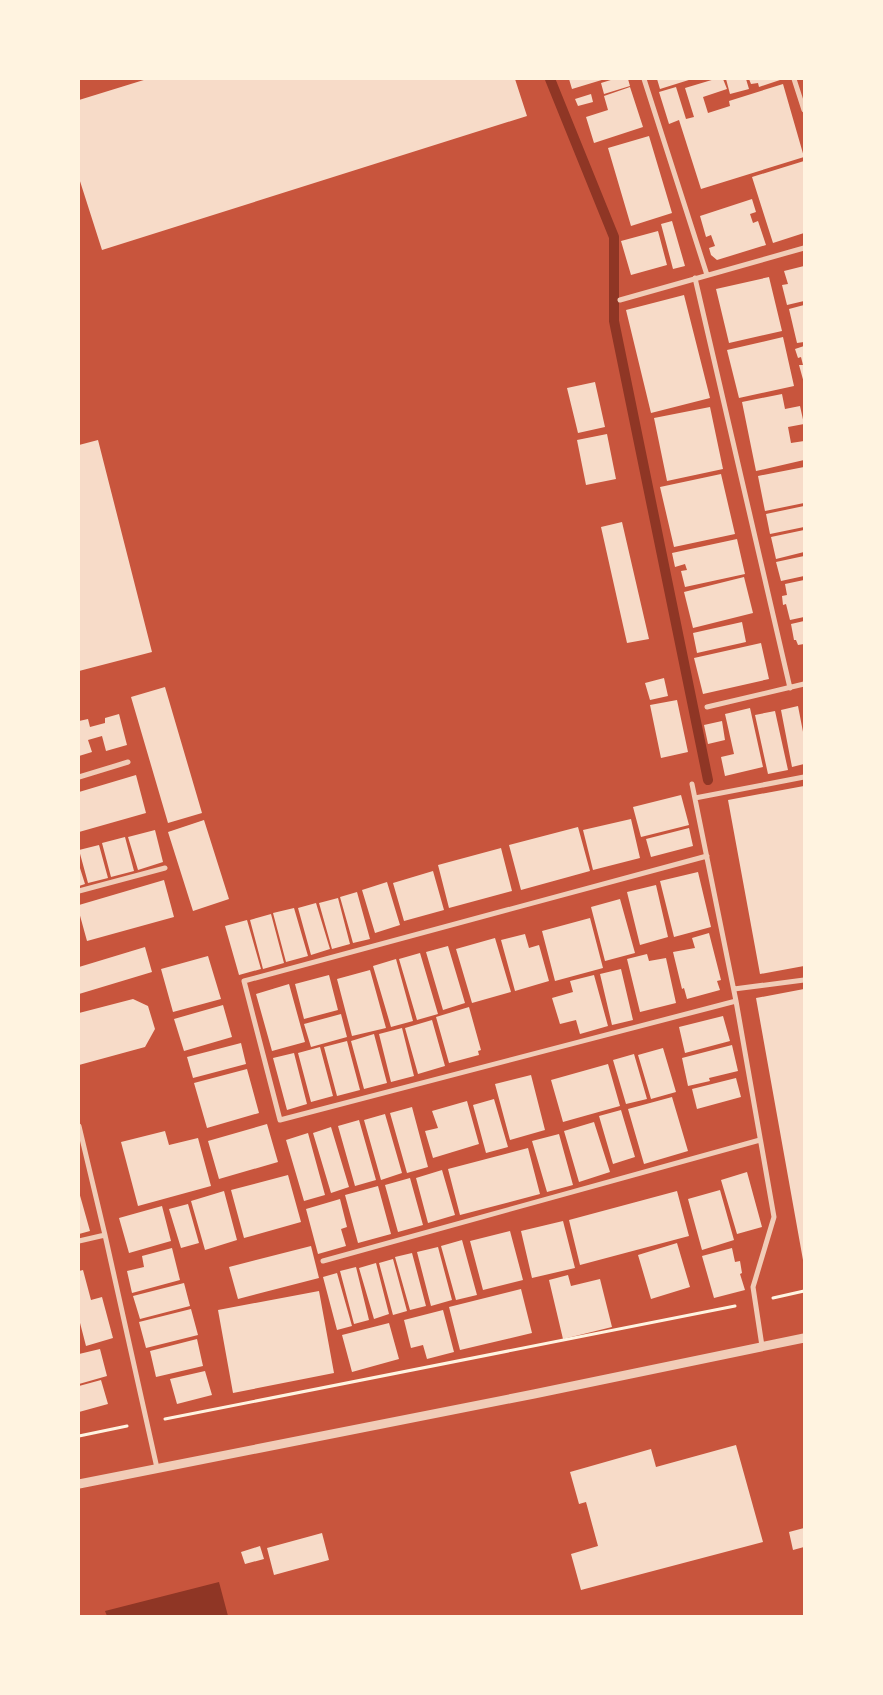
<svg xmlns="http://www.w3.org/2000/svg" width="883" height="1695" viewBox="0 0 883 1695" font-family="'Sofia Sans Condensed',sans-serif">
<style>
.water{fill:#8f3625}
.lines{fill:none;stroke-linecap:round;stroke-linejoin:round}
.stream{stroke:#8f3625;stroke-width:10}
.building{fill:#f7dbc8}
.path{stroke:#fff3e0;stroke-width:3}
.minor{stroke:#f1ccb7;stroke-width:5}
.tertiary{stroke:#f1ccb7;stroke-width:9}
</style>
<rect width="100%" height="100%" fill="#c8553d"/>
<path class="water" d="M219 1582 228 1616H107L105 1611Z"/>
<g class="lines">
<path class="stream" d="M550 79 614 237V321L708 780"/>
</g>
<path class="building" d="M147 79H515L527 116 102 250 79 178V100Z
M569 79H605L572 89Z
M614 79H628L630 86 604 94 601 83Z
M657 79H692L660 89Z
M715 79H723L727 89 703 97 708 113 730 106 729 101 783 84 804 157 701 189 679 120 669 124 659 92 676 87 686 119 694 117 685 88Z
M726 79H746L749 89 730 94Z
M749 79H783L759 87 758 83 751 84Z
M630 87 643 127 594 143 586 117 608 110 604 96Z
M591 94 593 102 578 106 575 99Z
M649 136 672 213 631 226 608 148Z
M804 161V233L773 243 752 177Z
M752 199 756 212 750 214 753 223 758 221 766 245 717 260 711 255 709 248 715 246 711 235 706 237 700 216Z
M672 221 685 266 673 269 661 224Z
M658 231 667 265 631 275 621 241Z
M804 266V301L787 305 782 285 788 284 784 271Z
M769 277 782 331 729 343 716 289Z
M684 295 710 398 651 413 626 310Z
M804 305V342L797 343 789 309Z
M783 337 794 386 739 398 727 350Z
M804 346V383L799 365H803L801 357 798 358 795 349Z
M595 382 605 427 578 433 567 388Z
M782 394 785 409 800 406 804 424 788 427 791 443 804 441V460L756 471 742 402Z
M710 407 723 469 667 481 654 418Z
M607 434 616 479 586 485 577 440Z
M98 440 152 652 79 671V445Z
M804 467V503L765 511 758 476Z
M721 474 735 534 674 547 660 487Z
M804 506V527L770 534 766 514Z
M622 522 649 639 627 643 601 527Z
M804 530V552L776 559 771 537Z
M737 539 745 574 685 587 681 571 687 570 685 564 675 567 672 553Z
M804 556V576L781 581 776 562Z
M744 577 753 613 693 628 684 592Z
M804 580V617L790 620 786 604 783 605 782 596 787 595 785 584Z
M804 621V644L798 645 796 640H794L791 624Z
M742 622 746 642 697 653 693 633Z
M761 643 769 679 703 694 694 658Z
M664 678 668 696 650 700 645 683Z
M165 687 202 813 168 823 131 697Z
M677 700 688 752 661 758 650 705Z
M798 706 804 737V764L792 767 781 710Z
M750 708 763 767 725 776 721 757 734 754 725 714Z
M775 711 788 770 768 774 755 715Z
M119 714 127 745 106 751 102 736 88 740 92 752 79 756V721L88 719 90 727 105 723V718Z
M722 721 725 740 708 744 704 725Z
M136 775 146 813 79 832V792Z
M804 786V966L760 974 728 800Z
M681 795 689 825 641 837 633 807Z
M631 819 640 858 593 870 583 830Z
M204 820 229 899 193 911 168 832Z
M578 827 590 871 521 890 509 845Z
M689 828 693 846 651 857 646 839Z
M155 830 163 862 138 870 128 837Z
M125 837 134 871 111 877 102 843Z
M99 845 108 878 88 883 79 850Z
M501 848 512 891 449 908 438 865Z
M79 865 85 884 79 886Z
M433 871 444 910 404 921 393 883Z
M698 872 711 927 674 937 660 881Z
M164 880 174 917 87 941 79 912V905Z
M387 882 400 925 375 933 362 890Z
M656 885 668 937 640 945 627 892Z
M357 892 370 939 353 943 340 897Z
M338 898 350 944 332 949 319 903Z
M620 899 635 953 605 961 591 907Z
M316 903 330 949 311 955 298 908Z
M294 908 308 956 286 962 273 913Z
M271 914 284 963 263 969 250 920Z
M590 918 603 968 555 981 542 931Z
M247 920 261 969 239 975 225 926Z
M709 933 721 980 717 981 720 990 687 999 684 988 682 989 673 952 695 948 692 938Z
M525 934 529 948 539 945 549 981 515 991 501 940Z
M495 938 511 992 472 1003 456 949Z
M448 946 465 1003 443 1010 426 952Z
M145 947 152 972 79 994V967Z
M420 953 438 1014 417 1020 399 959Z
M647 954 649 961 666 958 676 1003 640 1012 627 959Z
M208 956 221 999 173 1012 161 969Z
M396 959 413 1021 391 1027 373 966Z
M621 969 633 1020 612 1025 600 974Z
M370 970 386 1028 352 1036 337 979Z
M329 975 338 1010 304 1019 295 984Z
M594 975 608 1026 580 1034 576 1020 560 1024 552 998 573 992 570 981Z
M289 984 305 1042 272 1051 256 994Z
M804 989V1260H803L756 998Z
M133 999 148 1006 155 1029 145 1047 79 1065V1013Z
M223 1005 232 1037 184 1051 174 1019Z
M469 1007 481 1050 478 1051 479 1055 449 1063 436 1017Z
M341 1014 347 1037 311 1047 304 1024Z
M723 1016 730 1041 685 1053 679 1027Z
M432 1020 445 1066 418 1074 405 1028Z
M402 1028 414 1076 391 1082 379 1034Z
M374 1034 387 1083 364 1089 351 1041Z
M347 1041 360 1090 337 1096 324 1047Z
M241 1043 246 1064 193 1078 187 1057Z
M732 1045 738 1071 709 1078 710 1081 688 1086 682 1058Z
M320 1047 333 1096 311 1102 298 1053Z
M663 1048 676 1092 651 1099 638 1055Z
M294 1053 307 1104 287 1110 273 1058Z
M634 1054 647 1099 626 1104 613 1060Z
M608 1064 620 1106 563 1122 551 1080Z
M247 1069 259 1113 207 1128 194 1083Z
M531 1075 545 1130 510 1140 495 1084Z
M736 1078 741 1097 697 1109 692 1089Z
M672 1097 688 1151 644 1164 628 1109Z
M494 1099 508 1147 486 1153 473 1105Z
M467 1101 479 1144 433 1158 425 1131 438 1128 432 1111Z
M412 1107 428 1167 407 1173 390 1113Z
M621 1110 635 1157 613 1164 599 1116Z
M385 1114 402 1173 381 1180 364 1120Z
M359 1120 376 1180 355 1186 338 1126Z
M594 1122 610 1172 579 1182 564 1131Z
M267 1124 278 1162 219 1179 208 1141Z
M331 1127 349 1187 331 1193 313 1133Z
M165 1131 169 1145 198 1138 211 1186 138 1206 121 1142Z
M308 1133 325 1195 304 1201 286 1140Z
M559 1134 573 1185 547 1192 532 1141Z
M528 1148 540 1194 460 1215 448 1169Z
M442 1170 455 1215 428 1223 416 1178Z
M747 1172 762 1227 737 1234 721 1180Z
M288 1175 301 1222 244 1238 231 1190Z
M410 1178 423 1225 398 1232 385 1185Z
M378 1186 391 1234 358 1243 345 1195Z
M720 1190 734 1240 702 1250 688 1199Z
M224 1191 237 1240 205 1250 191 1201Z
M677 1191 689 1236 580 1265 569 1220Z
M79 1192 90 1231 79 1234Z
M340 1199 347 1227 341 1229 346 1246 318 1254 306 1209Z
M188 1204 199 1243 181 1248 169 1209Z
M162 1206 171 1241 129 1253 119 1218Z
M563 1221 575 1268 532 1278 521 1231Z
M510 1231 523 1280 483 1290 470 1241Z
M462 1240 477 1295 456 1300 441 1246Z
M677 1243 690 1287 651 1299 638 1255Z
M311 1246 319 1278 238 1299 229 1267Z
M438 1247 452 1300 431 1306 417 1252Z
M172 1248 180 1280 132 1293 127 1271 144 1267 142 1256Z
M732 1248 735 1262 740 1261 742 1273 740 1274 745 1290 714 1298 702 1256Z
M412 1253 426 1306 410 1310 395 1257Z
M393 1259 407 1311 393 1315 379 1263Z
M376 1263 389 1314 374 1319 359 1268Z
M356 1267 369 1320 354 1324 340 1271Z
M83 1270 91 1300 102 1297 113 1338 86 1346 79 1319V1271Z
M337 1273 352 1326 337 1330 323 1277Z
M568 1275 571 1286 600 1279 612 1327 563 1339 549 1280Z
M184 1283 190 1306 140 1319 133 1296Z
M521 1289 532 1333 460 1350 449 1307Z
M319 1291 334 1373 233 1393 218 1310Z
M191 1309 198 1335 146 1348 139 1322Z
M443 1310 454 1352 427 1359 423 1345 411 1348 404 1320Z
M389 1323 399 1359 352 1372 342 1335Z
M197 1339 203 1366 156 1377 150 1351Z
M100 1349 107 1376 79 1384V1354Z
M205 1371 212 1395 177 1404 170 1379Z
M101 1380 108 1404 79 1412V1386Z
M736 1445 763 1542 581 1590 571 1554 598 1546 586 1502 579 1504 570 1472 651 1449 656 1467Z
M804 1528V1547L793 1550 789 1532Z
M322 1533 329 1560 274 1575 267 1548Z
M260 1546 264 1559 245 1564 241 1552Z"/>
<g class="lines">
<path class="path" d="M773 1298 804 1291
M165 1419 735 1306
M79 1436 127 1426"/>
<path class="minor" d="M644 79 707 275
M794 79 804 110
M695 278 790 688
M620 300 804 248
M707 707 804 684
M79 777 128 762
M692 784 736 1001 774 1217 753 1287 762 1346
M695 798 804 777
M707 856 244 981 280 1120 736 1001
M79 891 165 868
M734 989 804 980
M79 1126 105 1235 157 1468
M79 1241 105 1235
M323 1261 760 1140"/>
<path class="tertiary" d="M79 1484 534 1394 804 1338"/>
</g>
<rect width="883" height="1695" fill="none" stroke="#fff3e0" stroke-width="160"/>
</svg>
